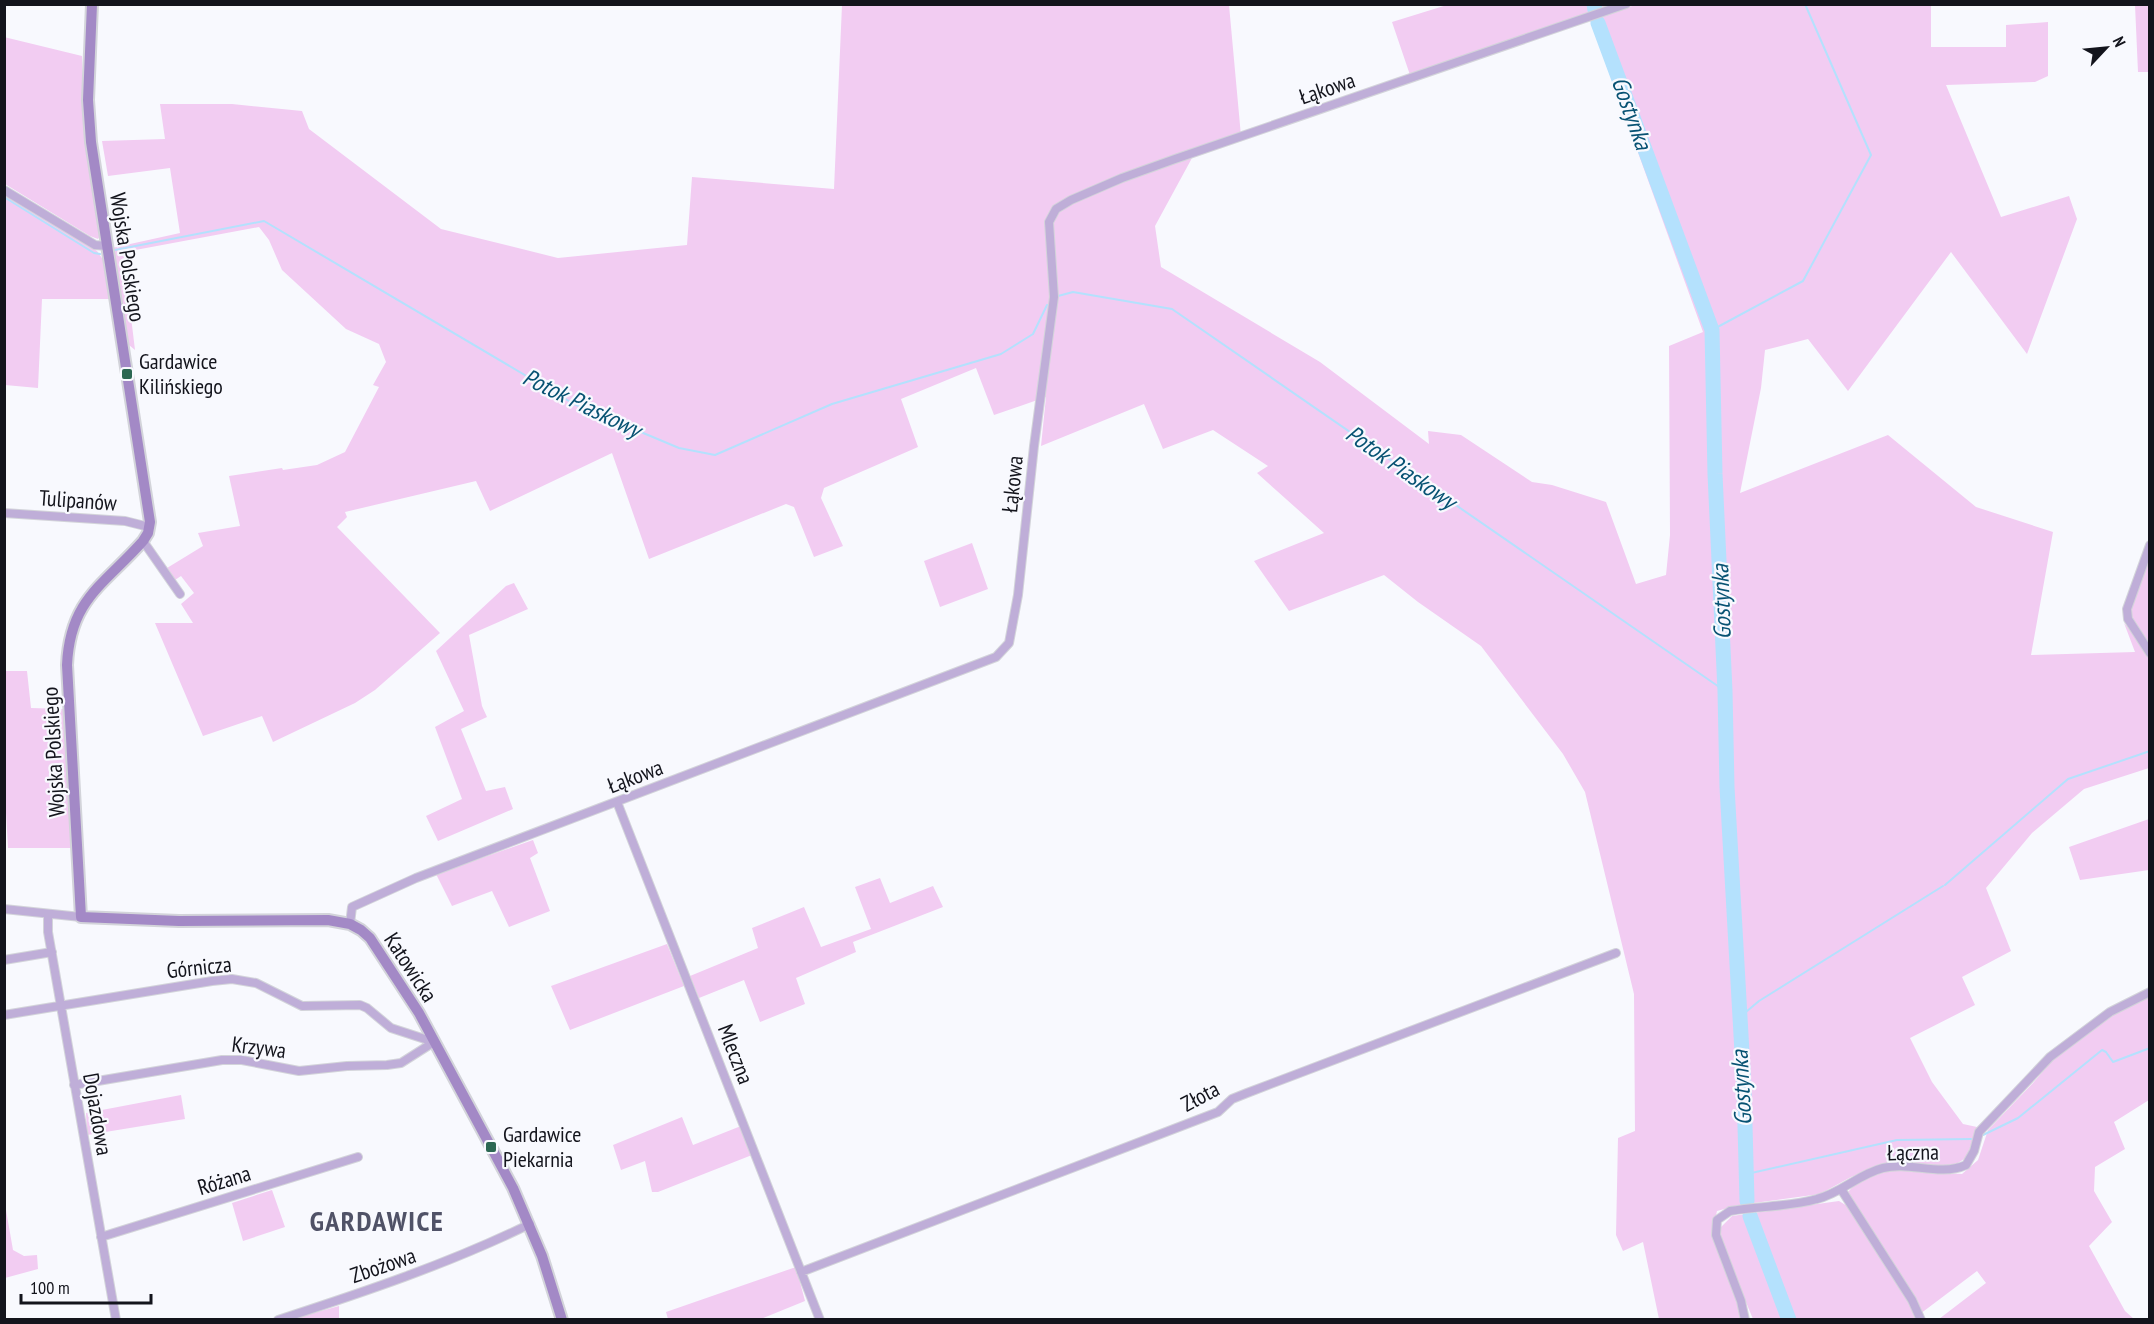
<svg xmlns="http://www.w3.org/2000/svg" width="2154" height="1324" viewBox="0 0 2154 1324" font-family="'PT Sans Narrow',sans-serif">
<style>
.green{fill:#f2ccf2}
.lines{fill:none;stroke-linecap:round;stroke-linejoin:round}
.stream{stroke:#b4e1fd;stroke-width:2}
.river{stroke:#b4e1fd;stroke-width:15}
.street-casing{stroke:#d3d4da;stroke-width:10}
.secondary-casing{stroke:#d3d4da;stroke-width:14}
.street{stroke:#bfaed8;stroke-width:8}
.secondary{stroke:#a389c6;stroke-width:10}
.poi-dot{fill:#2b6752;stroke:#f8f9fe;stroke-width:2}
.labels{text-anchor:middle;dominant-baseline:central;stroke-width:4.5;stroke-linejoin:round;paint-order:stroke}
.street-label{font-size:22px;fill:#13141c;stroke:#f8f9fe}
.poi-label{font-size:22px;fill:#13141c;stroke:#f8f9fe;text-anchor:start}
.water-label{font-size:24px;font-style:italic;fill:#075273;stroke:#f8f9fe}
.district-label{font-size:28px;font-weight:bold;letter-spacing:1.5px;fill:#505267;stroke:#f8f9fe}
</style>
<rect width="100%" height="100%" fill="#f8f9fe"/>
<path class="green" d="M1638 4 1995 5H1931V47H2006V25L2048 22V76L2035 82 1946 85 2001 217 2069 196 2077 219 2027 354 1951 252 1848 391 1808 339 1765 350 1761 388 1740 493 1888 435 1976 507 2053 532 2031 655 2135 652 2124 623 2149 654V768L2084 789 2032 833 1986 888 2011 951 1962 977 1975 1005 1910 1038 1932 1082 1963 1124 1977 1127 1967 1157 1955 1165 1940 1166 1888 1163 1851 1177 1820 1194 1739 1205 1717 1211 1713 1228 1715 1244 1741 1312 1740 1319H1659L1643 1242 1623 1251 1616 1235 1618 1138 1635 1131 1634 994 1585 792 1563 754 1481 646 1418 602 1384 575 1289 611 1254 561 1324 533 1257 473 1268 466 1213 430 1163 449 1144 404 1041 446 1046 397 994 415 976 368 901 399 918 447 824 488 821 498 843 546 814 557 794 507 786 504 649 559 612 453 490 511 476 481 345 512 347 517 337 527 440 633 375 690 355 703 273 742 262 716 203 736 155 623H193L181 604 194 593 181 576 175 580 167 568 203 546 198 533 240 526 229 476 282 468 283 470 317 465 345 452 379 387 373 385 386 362 379 344 346 329 282 270 269 240 259 227 130 251 124 259 135 350 129 345 112 248 180 233 170 168 108 176 102 141 165 139 160 104H232L302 111 309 129 441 229 558 258 687 245 692 177 834 189 842 5H1229L1241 136 1089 190 1192 158 1155 226 1161 267 1320 362 1429 444 1428 431 1461 435 1532 482 1552 485 1606 502 1636 584 1666 575 1670 535 1669 346 1703 332 1590 20Z
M1447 5H1614L1410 75 1392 22Z
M2135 5H2149V72H2138Z
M4 37 82 56 84 129 100 236 98 239 90 236 5 184Z
M4 194 97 251 104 261 111 299H42L38 388 5 385Z
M972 543 988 589 940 607 924 561Z
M2147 561 2150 565 2149 646 2131 618V607Z
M514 583 528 609 469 635 482 706 487 717 461 729 486 791 505 787 513 809 438 841 426 816 462 799 435 727 464 711 436 651 506 586Z
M4 671H27L31 708 64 709 73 848H8L4 777Z
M2149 819V870L2080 880 2069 847Z
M533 840 538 853 530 858 550 911 509 927 492 891 452 906 436 874Z
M880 878 890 903 933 886 943 907 853 942 856 952 796 978 805 1004 760 1022 744 980 699 998 690 976 758 948 752 928 804 907 821 947 871 929 855 887Z
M667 944 684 986 570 1030 551 986Z
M2149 995V1100L2114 1122 2125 1149 2095 1167 2094 1191 2112 1222 2089 1246 2125 1311 2134 1319H1939L1986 1283 1977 1271 1920 1314 1923 1319H1753L1721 1242V1227L1732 1216 1839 1201 1859 1213 1848 1192 1857 1182 1889 1170 1962 1174 1978 1160 1988 1130 2033 1083 2055 1057 2121 1008Z
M181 1095 185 1119 87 1135 86 1113Z
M682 1117 693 1145 741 1126 752 1155 658 1192H652L645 1161 621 1170 613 1145Z
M272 1190 285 1227 243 1241 232 1203Z
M6 1210 13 1250 24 1256 37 1255 38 1269 5 1278Z
M796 1267 805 1301 761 1319H668L666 1312Z
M339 1306V1319H292Z"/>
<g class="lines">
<path class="stream" d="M4 197 94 253 100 254
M115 250 264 221 574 404 679 448 715 455 832 404 1001 354 1033 334 1047 305
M1058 296 1073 292 1172 309 1725 691
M1712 330 1803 281 1871 155 1805 4
M1945 885 2068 779 2150 751
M1740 1017 1759 1001 1943 886
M1983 1135 2018 1118 2102 1050 2106 1052 2113 1062 2150 1048
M1747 1174 1897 1140 1971 1139"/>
<path class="river" d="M1594 4 1595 10
M1598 23 1712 330 1715 474 1725 691 1727 787 1744 1088 1747 1201
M1750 1216 1789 1320"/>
<defs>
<path id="street" d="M4 190 95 245 107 246
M4 513 125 521 149 527
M143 541 180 594
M2150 545 2127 609 2128 619 2150 653
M617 802 820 1320
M4 909 81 917
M48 914V932L116 1320
M350 924 352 907 416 878 996 657 1009 643 1018 595 1034 446 1054 297 1049 222 1056 209 1071 200 1122 178 1175 159 1626 4
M4 960 52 952
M4 1015 212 981 232 979 256 983 302 1006 360 1005 367 1008 391 1028 434 1042
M74 1085 222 1060H242L299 1071 347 1066 387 1065 401 1063 434 1042
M1841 1189 1912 1300 1921 1320
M101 1237 358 1157
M801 1272 1218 1112 1232 1099 1247 1093 1616 953
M278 1320C364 1292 448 1264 530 1224
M1745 1320 1741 1301 1716 1235 1717 1220 1730 1211C1758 1206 1789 1207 1817 1199 1841 1193 1859 1174 1883 1168 1910 1161 1939 1177 1966 1165L1974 1151 1979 1132 2050 1057 2110 1012 2150 992"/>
<path id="secondary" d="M92 4 88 100 91 142 150 522 148 533 143 541C104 585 70 599 67 665L81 917 179 921 328 920 350 924 361 930 370 938 419 1013 513 1188 542 1256 562 1320"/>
</defs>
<use href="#street" class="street-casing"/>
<use href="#secondary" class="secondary-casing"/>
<use href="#street" class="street"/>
<use href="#secondary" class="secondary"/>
</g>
<g class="poi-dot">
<rect x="121" y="368" width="12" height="12" rx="3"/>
<rect x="485" y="1141" width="12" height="12" rx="3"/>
</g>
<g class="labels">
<g class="street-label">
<text transform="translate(1327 88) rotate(-19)">Łąkowa</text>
<text transform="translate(128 257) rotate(81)">Wojska Polskiego</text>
<text transform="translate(1012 484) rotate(-84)">Łąkowa</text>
<text transform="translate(78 500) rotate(4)">Tulipanów</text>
<text transform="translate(53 752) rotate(-93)">Wojska Polskiego</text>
<text transform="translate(635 776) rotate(-21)">Łąkowa</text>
<text transform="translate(199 967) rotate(-6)">Górnicza</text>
<text transform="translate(411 967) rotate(57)">Katowicka</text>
<text transform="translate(259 1047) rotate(7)">Krzywa</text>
<text transform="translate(736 1054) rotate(69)">Mleczna</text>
<text transform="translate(1200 1096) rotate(-28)">Złota</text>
<text transform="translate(98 1114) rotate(80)">Dojazdowa</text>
<text transform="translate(1913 1152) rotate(-1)">Łączna</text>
<text transform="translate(224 1180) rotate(-17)">Różana</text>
<text transform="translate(383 1265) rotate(-19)">Zbożowa</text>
</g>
<g class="poi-label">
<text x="139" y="361">Gardawice<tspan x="139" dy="25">Kilińskiego</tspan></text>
<text x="503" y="1134">Gardawice<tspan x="503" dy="25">Piekarnia</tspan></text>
</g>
<g class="water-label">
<text transform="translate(1632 113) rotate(70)">Gostynka</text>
<text transform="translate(582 403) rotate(26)">Potok Piaskowy</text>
<text transform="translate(1401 467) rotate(35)">Potok Piaskowy</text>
<text transform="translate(1721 602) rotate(-92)">Gostynka</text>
<text transform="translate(1741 1088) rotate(-93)">Gostynka</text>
</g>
<g class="district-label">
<text x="377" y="1220">GARDAWICE</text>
</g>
</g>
<rect width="2154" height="1324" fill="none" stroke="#13141c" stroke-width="12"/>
<g transform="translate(2106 48) rotate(64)" stroke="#f8f9fe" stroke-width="4.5" paint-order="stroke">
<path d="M0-4.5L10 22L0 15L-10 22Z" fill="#13141c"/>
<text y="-9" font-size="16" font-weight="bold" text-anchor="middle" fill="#13141c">N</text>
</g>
<path d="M21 1294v9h130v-9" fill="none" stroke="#13141c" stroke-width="3"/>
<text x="30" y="1294" font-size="18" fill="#13141c" stroke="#f8f9fe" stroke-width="4.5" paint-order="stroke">100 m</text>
</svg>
